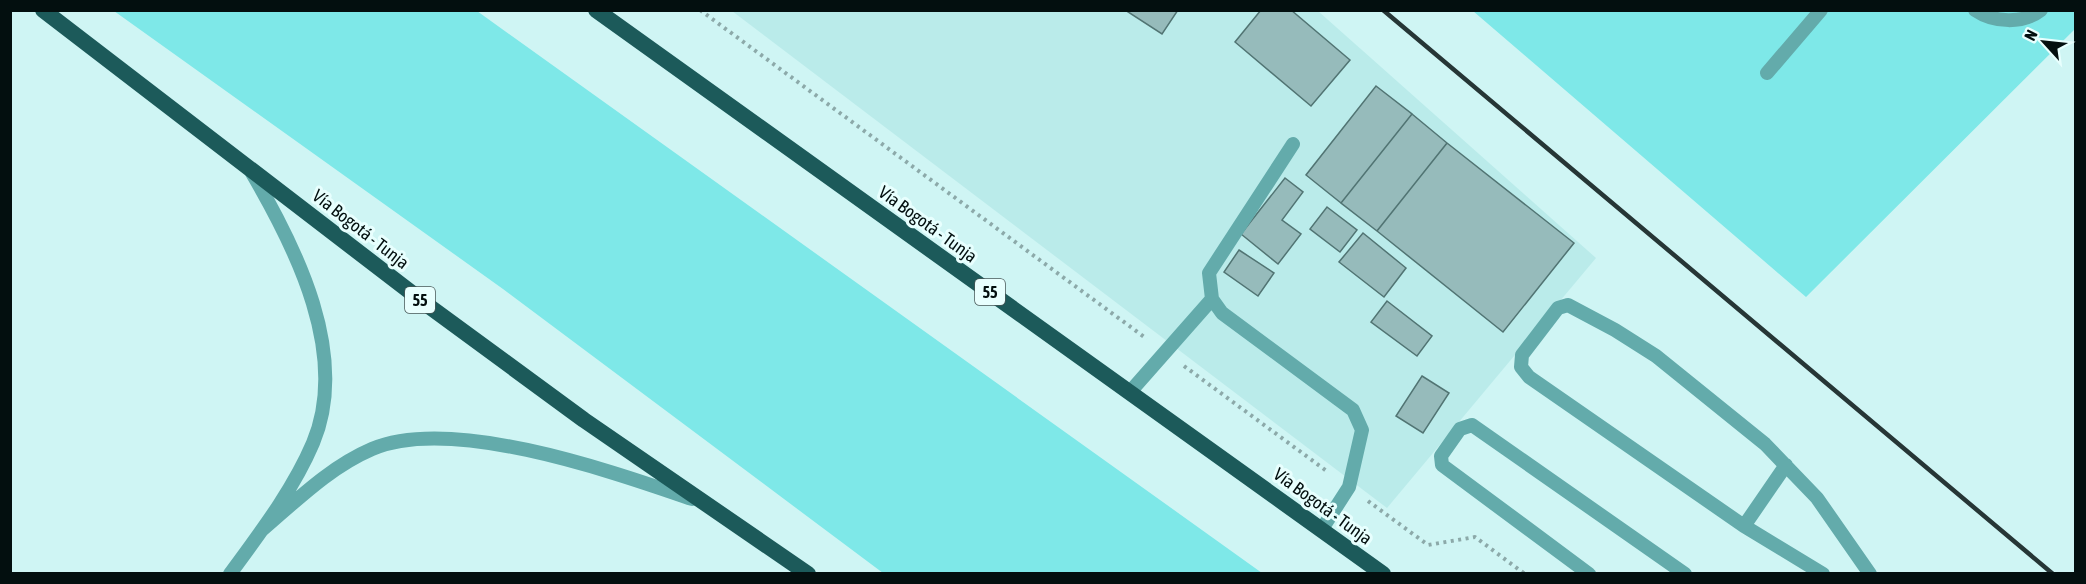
<svg xmlns="http://www.w3.org/2000/svg" width="2086" height="584" viewBox="0 0 2086 584" font-family="'Asap Condensed',sans-serif">
<style>
.built{fill:#baebea}
.green{fill:#7ee8e8}
.building{fill:#96bbbb;stroke:#517473;stroke-width:1.5}
.lines{fill:none;stroke-linecap:round;stroke-linejoin:round}
.path{stroke:#8ca9a9;stroke-width:4;stroke-dasharray:3 4.5;stroke-linecap:butt}
.service{stroke:#63abab;stroke-width:14}
.trunk{stroke:#1c5a5a;stroke-width:16}
.rail{stroke:#263636;stroke-width:4.5}
.labels{text-anchor:middle;dominant-baseline:central;stroke-width:6;stroke-linejoin:round;paint-order:stroke}
.shield{fill:#e8fffe;stroke:#485757;stroke-width:1.5}
.shield-label{font-size:16px;font-weight:bold;fill:#030f0f}
.street-label{font-size:18px;fill:#030f0f;stroke:#e8fffe}
</style>
<rect width="100%" height="100%" fill="#cff5f4"/>
<path class="built" d="M732 11H1318L1596 258 1387 508Z"/>
<path class="green" d="M2075 10 2076 28 1806 297 1473 11Z
M114 11H477L1262 573H883L503 289Z"/>
<path class="building" d="M1125 10H1178L1162 34Z
M1261 10H1291L1350 60 1311 106 1235 42Z
M1376 86 1412 114 1341 203 1306 175Z
M1412 114 1447 143 1377 231 1341 203Z
M1447 143 1574 243 1503 332 1377 231Z
M1285 178 1303 192 1282 220 1301 234 1278 264 1241 234Z
M1327 207 1357 230 1340 252 1310 229Z
M1363 233 1406 268 1384 297 1339 262Z
M1239 250 1274 273 1258 296 1224 272Z
M1387 301 1432 336 1417 356 1371 322Z
M1422 376 1449 393 1423 433 1396 416Z"/>
<g class="lines">
<path class="path" d="M700 10 1147 339
M1184 366 1328 472
M1368 501 1428 545 1475 537 1525 574"/>
<path class="service" d="M1975 10C1994 23 2023 24 2041 10
M1767 73 1821 10
M1293 144 1209 273 1212 299 1222 313 1353 410 1362 430 1349 487 1322 529
M1130 392 1212 299
M1744 526 1786 465
M262 530C297 500 330 467 372 449 452 415 613 472 692 499
M230 574C260 533 293 490 313 443 350 355 296 248 252 173
M1589 574 1442 465 1441 456 1460 429 1472 425 1685 574
M1823 574 1744 526 1529 377 1521 367 1522 355 1558 308 1568 305 1615 330 1656 356 1765 444 1817 498 1870 574"/>
<path class="trunk" d="M43 10 430 307 584 420 808 574
M596 10 1383 574"/>
<path class="rail" d="M1383 10 2053 574"/>
</g>
<g class="labels">
<g class="shield">
<rect x="975" y="279" width="30" height="26" rx="4.5"/>
<rect x="405" y="287" width="30" height="26" rx="4.5"/>
</g>
<g class="shield-label">
<text x="990" y="292">55</text>
<text x="420" y="300">55</text>
</g>
<g class="street-label">
<text transform="translate(928 224) rotate(36)">Vía Bogotá - Tunja</text>
<text transform="translate(361 229) rotate(38)">Vía Bogotá - Tunja</text>
<text transform="translate(1323 506) rotate(36)">Vía Bogotá - Tunja</text>
</g>
</g>
<rect width="2086" height="584" fill="none" stroke="#030f0f" stroke-width="24"/>
<g transform="translate(2044 42) rotate(297)" stroke="#e8fffe" stroke-width="4.5" paint-order="stroke">
<path d="M0-4.5L10 22L0 15L-10 22Z" fill="#030f0f"/>
<text y="-9" font-size="16" font-weight="bold" text-anchor="middle" fill="#030f0f">N</text>
</g>
</svg>
